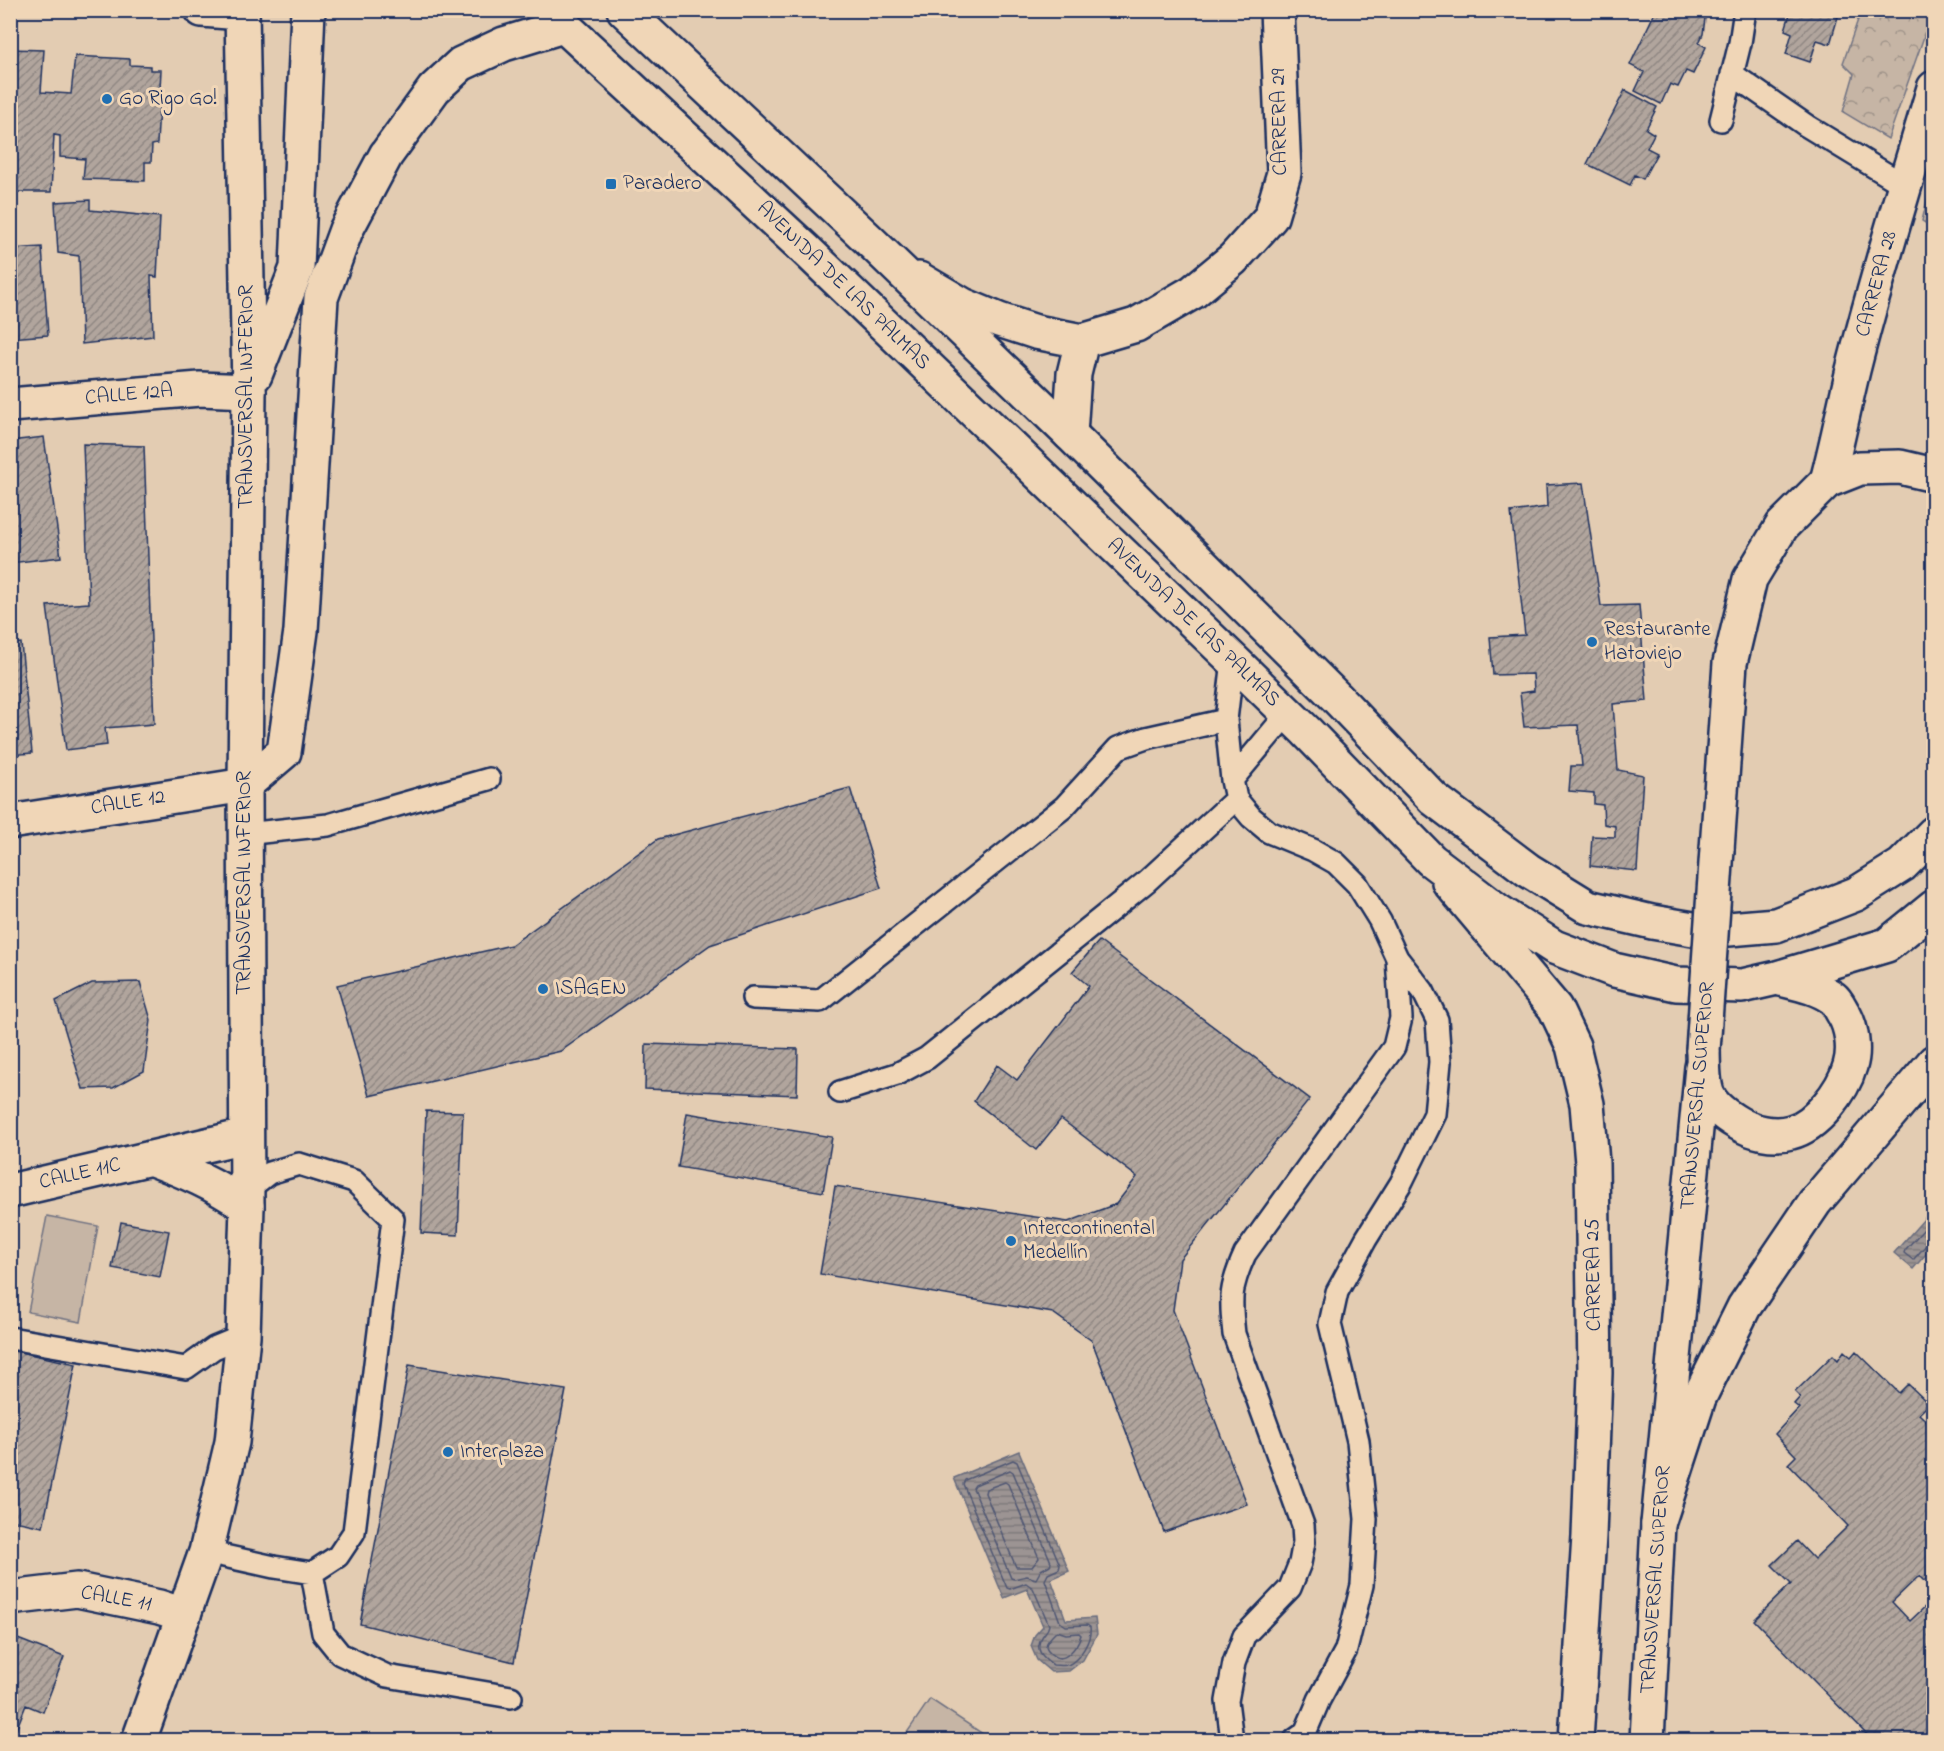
<svg xmlns="http://www.w3.org/2000/svg" width="1944" height="1751" viewBox="0 0 1944 1751" font-family="'Indie Flower',sans-serif">
<style>
.forest{fill:url(#forest-crowns);stroke:#707282;stroke-width:1.5}
.garden{fill:#c6b5a5;stroke:#707282;stroke-width:1.5}
.water{fill:url(#water-rules);stroke:#686c7e;stroke-width:1.5}
.lines{fill:none;stroke-linecap:round;stroke-linejoin:round}
.shore{stroke:#4f5773;stroke-width:1.5}
.building{fill:url(#building-hatch);stroke:#1b2f5e;stroke-width:1.5}
.service-casing{stroke:#1b2f5e;stroke-width:26}
.minor-casing{stroke:#1b2f5e;stroke-width:38}
.secondary-casing{stroke:#1b2f5e;stroke-width:38}
.primary-casing{stroke:#1b2f5e;stroke-width:38}
.service{stroke:#f0d6b7;stroke-width:21}
.minor{stroke:#f0d6b7;stroke-width:33}
.secondary{stroke:#f0d6b7;stroke-width:33}
.primary{stroke:#f0d6b7;stroke-width:33}
.secondary-bridge-casing{stroke:#1b2f5e;stroke-width:38;stroke-linecap:butt}
.secondary-bridge{stroke:#f0d6b7;stroke-width:33}
.poi-dot{fill:#1f6fb2;stroke:#f0d6b7;stroke-width:2}
.labels{text-anchor:middle;dominant-baseline:central;stroke-width:6;stroke-linejoin:round;paint-order:stroke}
.poi-label{font-size:21px;fill:#1b2f5e;stroke:#f0d6b7;text-anchor:start}
.street-label{font-size:21px;fill:#1b2f5e;stroke:#f0d6b7}
</style>
<defs>
<pattern id="forest-crowns" width="20" height="18" patternUnits="userSpaceOnUse" patternTransform="scale(1.5)"><rect width="20" height="18" fill="#c6b5a5"/><path d="M2 6a3 3 0 1 1 6 0M12 15a3 3 0 1 1 6 0" fill="none" stroke="#a0948a"/></pattern>
<pattern id="water-rules" width="6" height="5" patternUnits="userSpaceOnUse" patternTransform="scale(1.5)"><rect width="6" height="5" fill="#9c9493"/><path d="M0 2.5h6" fill="none" stroke="#7e797b"/></pattern>
<pattern id="building-hatch" width="6" height="6" patternUnits="userSpaceOnUse" patternTransform="scale(1.5)"><rect width="6" height="6" fill="#b1a59d"/><path d="M-1 1l2-2M0 6l6-6M5 7l2-2" fill="none" stroke="#8f8783"/></pattern>
</defs>
<rect width="100%" height="100%" fill="#e3ccb2"/>
<filter id="ink" filterUnits="userSpaceOnUse"><feTurbulence type="fractalNoise" baseFrequency=".0167" numOctaves="2"/><feDisplacementMap in="SourceGraphic" scale="12" xChannelSelector="R" yChannelSelector="G"/><feConvolveMatrix kernelMatrix="1 2 1 2 8 2 1 2 1" color-interpolation-filters="sRGB"/></filter>
<g filter="url(#ink)">
<path class="forest" d="M1861 11H1933L1888 139 1843 112 1854 74 1843 63Z
M1933 176V228L1922 221Z"/>
<path class="garden" d="M47 1216 98 1226 81 1322 28 1312Z
M930 1699 992 1740H902Z"/>
<path class="water" d="M1933 1209V1246L1913 1269 1894 1253Z
M1019 1451 1069 1571 1051 1579 1066 1620 1095 1618 1097 1634 1083 1660 1069 1671 1051 1672 1037 1660 1031 1646 1035 1635 1043 1626 1027 1589 1004 1598 954 1478Z"/>
<g class="lines">
<path class="shore" d="M1934 1218 1905 1250 1904 1253 1913 1260 1927 1244 1934 1243
M1013 1460 1017 1462 1060 1565 1059 1569 1048 1574 1045 1580 1060 1622 1066 1626 1087 1625 1090 1627C1092 1640 1080 1659 1068 1665 1064 1666 1057 1665 1053 1665 1044 1658 1033 1650 1042 1637 1045 1632 1048 1631 1049 1625L1033 1588 1026 1583 1010 1589 1007 1588 963 1484 965 1480Z
M1010 1470 1013 1472 1051 1562 1050 1565 1041 1570 1036 1579 1027 1576 1014 1579 1011 1578 973 1488 975 1485Z
M1005 1482 1008 1484 1039 1558 1032 1567H1016L985 1493 986 1489Z
M1057 1631 1066 1634 1079 1633 1081 1635C1077 1647 1064 1666 1051 1654 1049 1652 1046 1650 1046 1646 1046 1641 1054 1634 1057 1631Z"/>
</g>
<path class="building" d="M1656 10H1706L1703 34 1699 43 1706 47 1693 74 1686 71 1678 87 1670 84 1661 104 1635 91 1644 72 1630 65Z
M1781 10H1840L1830 44 1817 40 1810 62 1786 54 1792 33 1785 30 1790 14 1780 12Z
M10 49 44 50 41 92 71 94 75 56 130 59V65L150 66V70H161L157 144 152 145 151 162H145V181L83 179 85 159 60 157V136L54 135 51 192H10Z
M1625 90 1657 107 1646 129 1654 134 1647 148 1657 153 1643 179 1635 175 1630 185 1587 164Z
M90 200V210L160 217 157 277 151 276 153 336 82 344 79 256 58 253 55 202Z
M42 247 48 335 10 338V249Z
M44 437 61 557 10 563V441Z
M83 444 144 446 154 724 105 728 107 745 66 750 47 606 89 603Z
M1583 483 1601 606 1639 605 1647 701 1613 704 1618 770 1643 775 1637 871 1590 866 1592 836 1615 837V826L1604 824 1603 805 1594 804V793L1569 791 1571 766H1582L1578 725 1524 727 1520 693 1534 691 1533 674 1493 675 1490 637 1525 635 1511 512 1547 507 1546 485Z
M21 643 32 753 10 755V644Z
M850 788 881 888 710 945 561 1051 369 1096 337 985 511 945 658 839Z
M1099 941 1310 1099 1180 1259 1173 1310 1247 1504 1164 1532 1092 1341 1053 1313 820 1274 835 1186 1068 1222 1116 1204 1137 1177 1061 1119 1036 1150 974 1101 997 1065 1017 1080 1089 986 1072 972Z
M140 982 151 1020 144 1071 113 1088 83 1089 56 1001 92 983Z
M646 1044 798 1049 797 1095 645 1089Z
M426 1111 463 1112 458 1235 421 1233Z
M687 1113 832 1137 823 1192 678 1167Z
M121 1222 169 1231 160 1277 112 1268Z
M10 1350 76 1364 43 1527 10 1520Z
M1844 1351 1851 1357 1856 1351 1899 1393 1908 1384 1929 1404 1919 1414 1934 1428V1571L1924 1581 1919 1576 1892 1602 1910 1621 1929 1603 1934 1607V1728L1920 1740H1872L1754 1620 1791 1584 1772 1565 1797 1541 1814 1559 1848 1526 1788 1464 1796 1456 1775 1434 1799 1408 1794 1404 1800 1397 1795 1392 1833 1355 1838 1360Z
M409 1365 566 1390 514 1662 360 1624Z
M10 1636 64 1657 43 1712 26 1705 12 1740H10Z"/>
<g class="lines">
<defs>
<path id="service" d="M1732 74 1807 126 1904 185
M1721 120 1740 43 1745 10
M1232 780 1287 714
M245 834 328 825 489 779
M753 998 820 1001 1064 807 1118 748 1146 738 1226 720
M840 1092 897 1074 927 1058 1104 916 1147 881 1236 799
M10 1338 186 1368 214 1348 243 1336
M206 1552 274 1567 312 1573 338 1556 354 1532 393 1219 354 1181 299 1164 269 1173 246 1191
M312 1573 323 1633 340 1654 387 1676 511 1697
M1232 1740 1227 1701 1234 1663 1244 1636 1290 1588 1300 1563 1304 1542 1303 1525 1234 1334C1230 1298 1230 1287 1245 1254L1394 1047 1401 1018 1397 958 1380 921 1357 884 1336 863 1313 850 1269 832 1251 817 1236 799 1232 780 1226 720 1233 660
M1295 1740 1305 1733 1319 1700 1346 1650 1362 1585 1366 1519 1358 1441 1330 1324 1337 1292 1366 1239 1401 1183 1435 1114 1440 1062 1437 1020 1423 991 1397 958"/>
<path id="minor" d="M202 10 242 13
M919 279 963 305 999 320 1036 332 1082 341 1136 325 1193 292 1233 259 1271 217 1284 173 1277 10
M10 405 200 389 249 391
M1070 434 1074 374 1082 341
M1827 481C1837 444 1844 407 1853 370 1877 275 1906 182 1934 88
M10 822 245 785
M1449 882 1555 1008 1573 1046 1587 1104 1592 1163 1595 1373 1589 1536 1576 1740
M150 1158C187 1172 213 1183 247 1206
M10 1191 245 1136
M10 1598 77 1590 159 1607 184 1615"/>
<path id="secondary" d="M255 375 297 268 308 10
M1717 849 1730 663 1750 579 1782 526 1827 481
M139 1740 206 1552 232 1442 243 1336 247 1206 245 785 249 391 242 10
M1647 1740 1658 1524 1702 1067"/>
<path id="primary" d="M547 10 805 249 1233 660 1306 731 1431 860 1498 911 1554 947 1614 970 1676 984 1742 986 1777 978 1887 945 1934 907
M624 10 868 239 1070 434 1336 697 1434 799 1528 870 1588 907 1652 922 1705 931 1776 925 1856 894 1902 865 1934 833
M1827 481 1860 468 1900 467 1934 475
M245 785 284 752 301 631 321 298 346 230 386 155 434 89 461 64 504 44 563 26
M1703 1050C1704 1089 1701 1101 1738 1123 1753 1132 1773 1137 1791 1132 1816 1126 1843 1091 1850 1066 1855 1050 1852 1027 1843 1013 1840 1008 1837 1001 1833 998 1816 986 1796 983 1777 978
M1658 1524 1699 1398 1744 1307 1815 1202 1934 1062"/>
</defs>
<use href="#service" class="service-casing"/>
<use href="#minor" class="minor-casing"/>
<use href="#secondary" class="secondary-casing"/>
<use href="#primary" class="primary-casing"/>
<use href="#service" class="service"/>
<use href="#minor" class="minor"/>
<use href="#secondary" class="secondary"/>
<use href="#primary" class="primary"/>
<defs>
<path id="secondary-bridge" d="M1703 1050 1717 849"/>
</defs>
<use href="#secondary-bridge" class="secondary-bridge-casing"/>
<use href="#secondary-bridge" class="secondary-bridge"/>
</g>
</g>
<g class="poi-dot">
<circle cx="107" cy="99" r="6"/>
<rect x="605" y="178" width="12" height="12" rx="3"/>
<circle cx="1592" cy="642" r="6"/>
<circle cx="543" cy="989" r="6"/>
<circle cx="1011" cy="1241" r="6"/>
<circle cx="448" cy="1452" r="6"/>
</g>
<g class="labels">
<g class="poi-label">
<text x="119" y="99">Go Rigo Go!</text>
<text x="623" y="184">Paradero</text>
<text x="1604" y="630">Restaurante<tspan x="1604" dy="24">Hatoviejo</tspan></text>
<text x="555" y="989">ISAGEN</text>
<text x="1023" y="1229">Intercontinental<tspan x="1023" dy="24">Medellín</tspan></text>
<text x="460" y="1452">Interplaza</text>
</g>
<g class="street-label">
<text transform="translate(1280 122) rotate(-91)">CARRERA 29</text>
<text transform="translate(1877 284) rotate(-75)">CARRERA 28</text>
<text transform="translate(843 286) rotate(44)">AVENIDA DE LAS PALMAS</text>
<text transform="translate(129 395) rotate(-5)">CALLE 12A</text>
<text transform="translate(247 397) rotate(-90)">TRANSVERSAL INFERIOR</text>
<text transform="translate(1193 623) rotate(44)">AVENIDA DE LAS PALMAS</text>
<text transform="translate(128 803) rotate(-9)">CALLE 12</text>
<text transform="translate(245 883) rotate(-90)">TRANSVERSAL INFERIOR</text>
<text transform="translate(1698 1096) rotate(-85)">TRANSVERSAL SUPERIOR</text>
<text transform="translate(80 1174) rotate(-13)">CALLE 11C</text>
<text transform="translate(1594 1275) rotate(-91)">CARRERA 25</text>
<text transform="translate(1656 1580) rotate(-86)">TRANSVERSAL SUPERIOR</text>
<text transform="translate(116 1599) rotate(10)">CALLE 11</text>
</g>
</g>
<rect width="1944" height="1751" fill="none" stroke="#f0d6b7" stroke-width="36"/>
<rect x="18" y="18" width="1908" height="1715" fill="none" stroke="#1b2f5e" stroke-width="2" filter="url(#ink)"/>
</svg>
